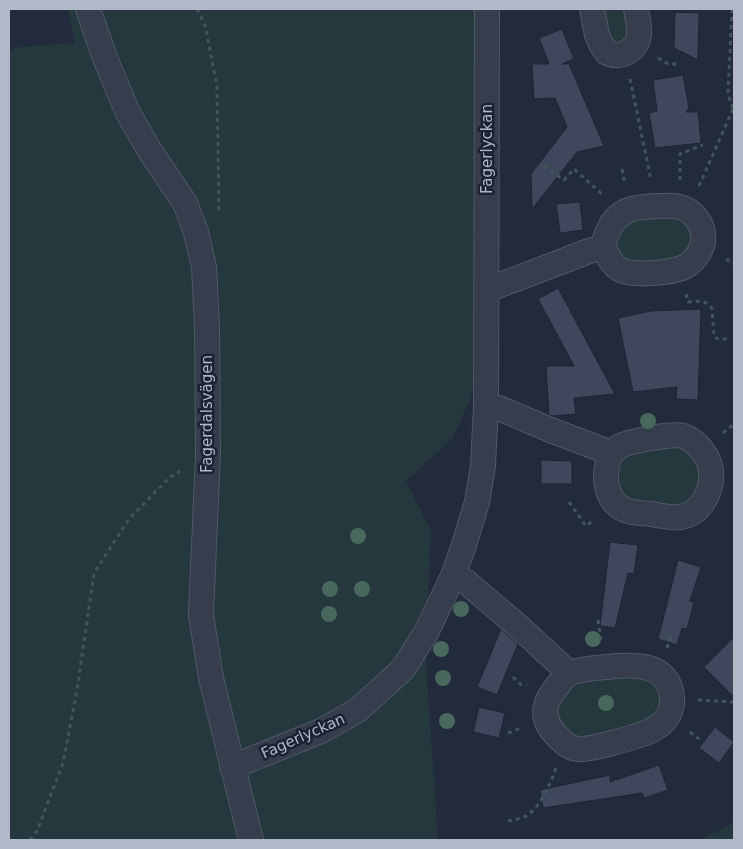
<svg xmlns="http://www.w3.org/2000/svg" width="743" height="849" viewBox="0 0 743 849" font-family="'DejaVu Sans',sans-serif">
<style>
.green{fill:#24383d}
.building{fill:#3e475c;stroke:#1d2433}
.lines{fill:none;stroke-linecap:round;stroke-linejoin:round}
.street-casing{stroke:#515867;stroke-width:26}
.path{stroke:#42555a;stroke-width:3;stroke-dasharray:4 4;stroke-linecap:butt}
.street{stroke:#363d4c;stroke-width:24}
.tree{fill:#48685d}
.labels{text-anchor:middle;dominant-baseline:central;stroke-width:5;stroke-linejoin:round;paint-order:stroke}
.street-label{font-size:15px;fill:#b2b8c8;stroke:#1b2231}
</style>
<rect width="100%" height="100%" fill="#222b3c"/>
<path class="green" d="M68 9H475L481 354 469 402 452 439 406 481 431 531 426 659 438 840H9V50L19 47 75 43Z
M597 9H633L636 31 613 51Z
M628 217 682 218 695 235 687 258 631 265 616 252 614 234Z
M674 438 706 468 687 509 625 502 613 473 616 459Z
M642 671 666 694 659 714 587 744 555 724 557 703 579 676Z
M734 823V840H699Z"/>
<path class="building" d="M675 12 699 13 698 60 674 48Z
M562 29 574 59 562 64H569L604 146 577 152 532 209 531 174 567 127 555 98 534 99 532 64H549L539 38Z
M683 75 689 108 686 112H698L701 143 655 148 649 113 657 111 653 80Z
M580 202 583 230 560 233 556 204Z
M558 288 615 394 574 398 576 414 552 416 549 415 546 366H574L538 299Z
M701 309 698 400 676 399 677 387 633 392 618 318 651 311Z
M541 460 572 461V484H541Z
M610 542 638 545 634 574 628 573 615 628 600 626Z
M678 560 701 567 690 601 694 602 687 629 682 628 677 645 658 639Z
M501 629 518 644 497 695 477 687Z
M734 637V697L704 667Z
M479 707 505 713 499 738 473 732Z
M715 727 734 742 719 763 699 748Z
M659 765 668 790 644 798 642 793 543 808 540 790 610 775V782Z"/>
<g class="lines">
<defs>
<path id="street" d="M88 9 105 58 128 113 150 151 185 203 196 232 204 267 207 326 208 453 201 615 211 678 251 840
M592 9 597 35 601 44 607 53C614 56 621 56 627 52 644 43 639 25 636 9
M487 290 589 251 604 247C607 255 611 264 619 269 631 277 673 273 686 266 694 261 701 252 703 242 705 226 695 211 680 207 672 205 664 206 657 206 636 207 619 208 609 229 606 235 604 240 604 247
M486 406 499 408 548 429 611 453C603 472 603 500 625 510 633 513 643 513 651 514 661 516 671 518 681 517 702 513 713 490 711 470 709 456 696 440 683 436 671 433 631 441 620 446 617 448 614 451 611 453
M453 576 465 581 518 626 569 673C581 669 593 668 606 667 633 664 669 662 672 698 673 708 668 719 660 725 657 727 654 729 650 731 639 736 588 751 577 749 569 748 563 742 558 737 533 713 549 693 569 673
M232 767 321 731 358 710 403 669 427 631 453 576 464 545 477 502 483 466 486 406 487 9"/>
</defs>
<use href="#street" class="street-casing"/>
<path class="path" d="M197 9 205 25 217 86 219 212
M732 9 728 92 730 101 734 110
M658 58 668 64H678
M630 79 651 180
M544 166 564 180 574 169 603 195
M622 169 625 185
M680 180V154L703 145
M699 186 733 109
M726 259 734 264
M686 294 688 302C698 301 706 299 712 309L714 336C718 341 724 339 730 338
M723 433 734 424
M569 502 586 526 594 520
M598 620 601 641
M667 648 671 634
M513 677 520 684 527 685
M698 700 734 702
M690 732 699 739
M508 733 521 728
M508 821C513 820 519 819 524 817 537 813 553 780 556 767
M30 840 37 831 63 763 77 690 94 573 129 519 168 479 180 471"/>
<use href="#street" class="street"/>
</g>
<g class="tree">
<circle cx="648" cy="421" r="8"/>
<circle cx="358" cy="536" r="8"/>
<circle cx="330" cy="589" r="8"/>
<circle cx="362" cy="589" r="8"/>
<circle cx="461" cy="609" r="8"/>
<circle cx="329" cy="614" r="8"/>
<circle cx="593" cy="639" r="8"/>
<circle cx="441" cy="649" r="8"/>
<circle cx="443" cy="678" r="8"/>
<circle cx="606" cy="703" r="8"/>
<circle cx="447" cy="721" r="8"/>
</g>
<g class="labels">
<g class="street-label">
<text transform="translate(487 149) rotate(-90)">Fagerlyckan</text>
<text transform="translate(207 414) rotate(-90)">Fagerdalsvägen</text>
<text transform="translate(303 736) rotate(-24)">Fagerlyckan</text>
</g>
</g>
<rect width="743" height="849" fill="none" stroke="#b2b8c8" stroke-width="20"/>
</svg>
